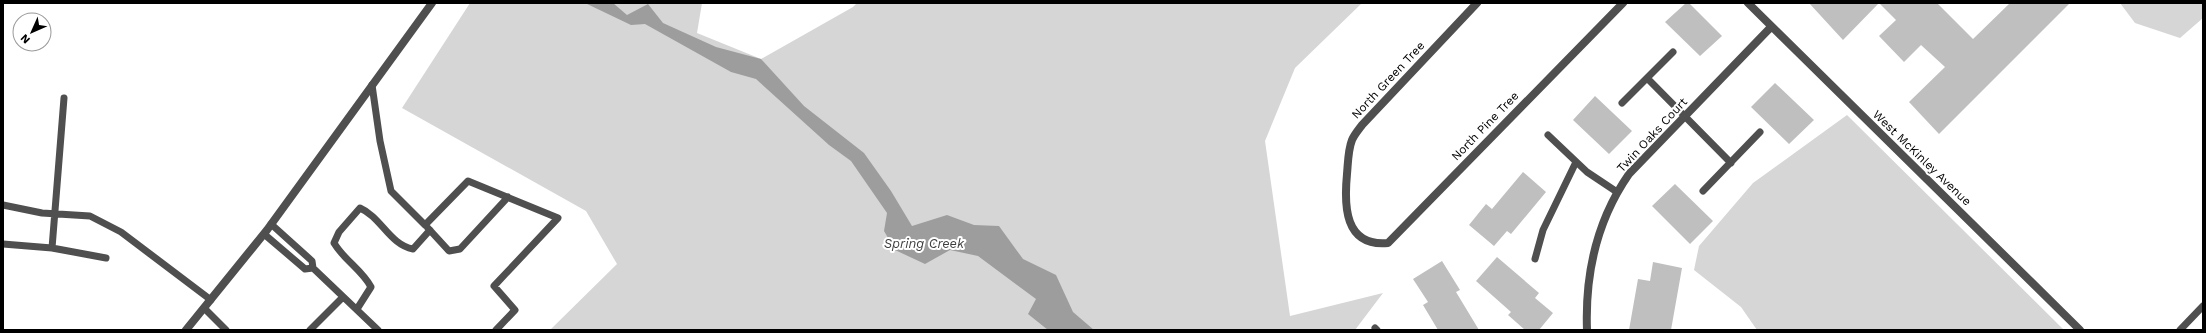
<svg xmlns="http://www.w3.org/2000/svg" width="2206" height="333" viewBox="0 0 2206 333" font-family="'Work Sans',sans-serif">
<style>
.green{fill:#d6d6d6}
.water{fill:#9d9d9d}
.building{fill:#bfbfbf}
.lines{fill:none;stroke-linecap:round;stroke-linejoin:round}
.service{stroke:#4f4f4f;stroke-width:7}
.minor{stroke:#4f4f4f;stroke-width:8}
.tertiary{stroke:#4f4f4f;stroke-width:8}
.labels{text-anchor:middle;dominant-baseline:central;stroke-width:4;stroke-linejoin:round;paint-order:stroke}
.street-label{font-size:12px;fill:#000;stroke:#fff}
.water-label{font-size:13px;font-style:italic;fill:#3e3e3e;stroke:#fff}
</style>
<rect width="100%" height="100%" fill="#fff"/>
<path class="green" d="M470 3H702L697 33 761 59 853 7 857 3H1362L1295 68 1265 141 1290 316 1383 293 1355 330H550L617 264 586 211 402 108Z
M2120 3H2203V18L2180 38 2135 23Z
M1847 115 2064 330H1757L1741 307 1694 270 1699 246 1753 183Z"/>
<path class="water" d="M585 3H613L627 15 648 4 663 23 716 47 761 59 804 106 864 153 891 191 912 226 947 215 974 225 999 226 1023 259 1056 275 1073 312 1094 330H1048L1028 314 1036 299 978 256 950 250 925 264 895 250 884 231 887 213 851 161 829 145 756 79 731 72 645 24 631 25Z"/>
<path class="building" d="M1686 3H1689L1722 36 1700 56 1665 22Z
M1809 3H1937L1973 39 2010 3H2070L1939 134 1909 102 1945 67 1921 45 1904 62 1879 36 1896 20 1879 3 1843 40Z
M1775 83 1814 120 1789 144 1751 107Z
M1595 96 1632 131 1609 154 1573 120Z
M1523 172 1546 192 1511 234 1507 231 1494 246 1469 225 1486 204 1492 209Z
M1675 184 1713 221 1690 244 1652 206Z
M1497 257 1539 293 1535 298 1553 313 1539 330H1525L1508 315 1511 312 1476 281Z
M1442 261 1460 290 1456 292 1479 330H1438L1423 305 1428 302 1413 279Z
M1653 262 1682 268 1671 330H1629L1638 279 1650 281Z"/>
<g class="lines">
<path class="service" d="M1647 78 1731 163
M372 85 380 141 391 191 425 225 468 181 558 218 494 286 515 310 496 330
M1622 103 1673 52
M1548 135 1587 172 1617 192
M1703 191 1760 132
M3 205 42 213 90 216 121 232 211 300
M271 224 312 261 313 268 378 330
M427 227 449 251 460 249 508 197
M264 234 305 269 313 268
M3 244 52 248 64 98
M52 248 106 258
M1535 259 1543 230 1576 162
M204 308 226 330
M357 309 371 287C362 270 344 260 334 243L339 232 360 208C381 217 390 245 413 249L430 230
M1375 328 1377 330
M310 330 343 297
M2180 330 2203 306"/>
<path class="minor" d="M1477 3 1362 125C1359 129 1354 135 1352 140 1348 150 1348 163 1347 174 1344 205 1344 247 1388 243L1623 3
M1748 3 2080 330
M1587 330C1585 275 1597 220 1629 174L1771 27"/>
<path class="tertiary" d="M186 330 267 230 432 3"/>
</g>
<g class="labels">
<g class="street-label">
<text transform="translate(1388 80) rotate(-47)">North Green Tree</text>
<text transform="translate(1485 126) rotate(-46)">North Pine Tree</text>
<text transform="translate(1652 135) rotate(-47)">Twin Oaks Court</text>
<text transform="translate(1922 158) rotate(44)">West McKinley Avenue</text>
</g>
<g class="water-label">
<text x="924" y="243">Spring Creek</text>
</g>
</g>
<rect width="2206" height="333" fill="none" stroke="#000000" stroke-width="8"/>
<g transform="translate(32 32) rotate(225)"><circle r="19" fill="#ffffff" stroke="#999999"/>
<path d="M0-3L7 15L0 10L-7 15Z" fill="#000000"/>
<text y="-6" font-size="11" font-weight="bold" text-anchor="middle" fill="#000000">N</text>
</g>
</svg>
